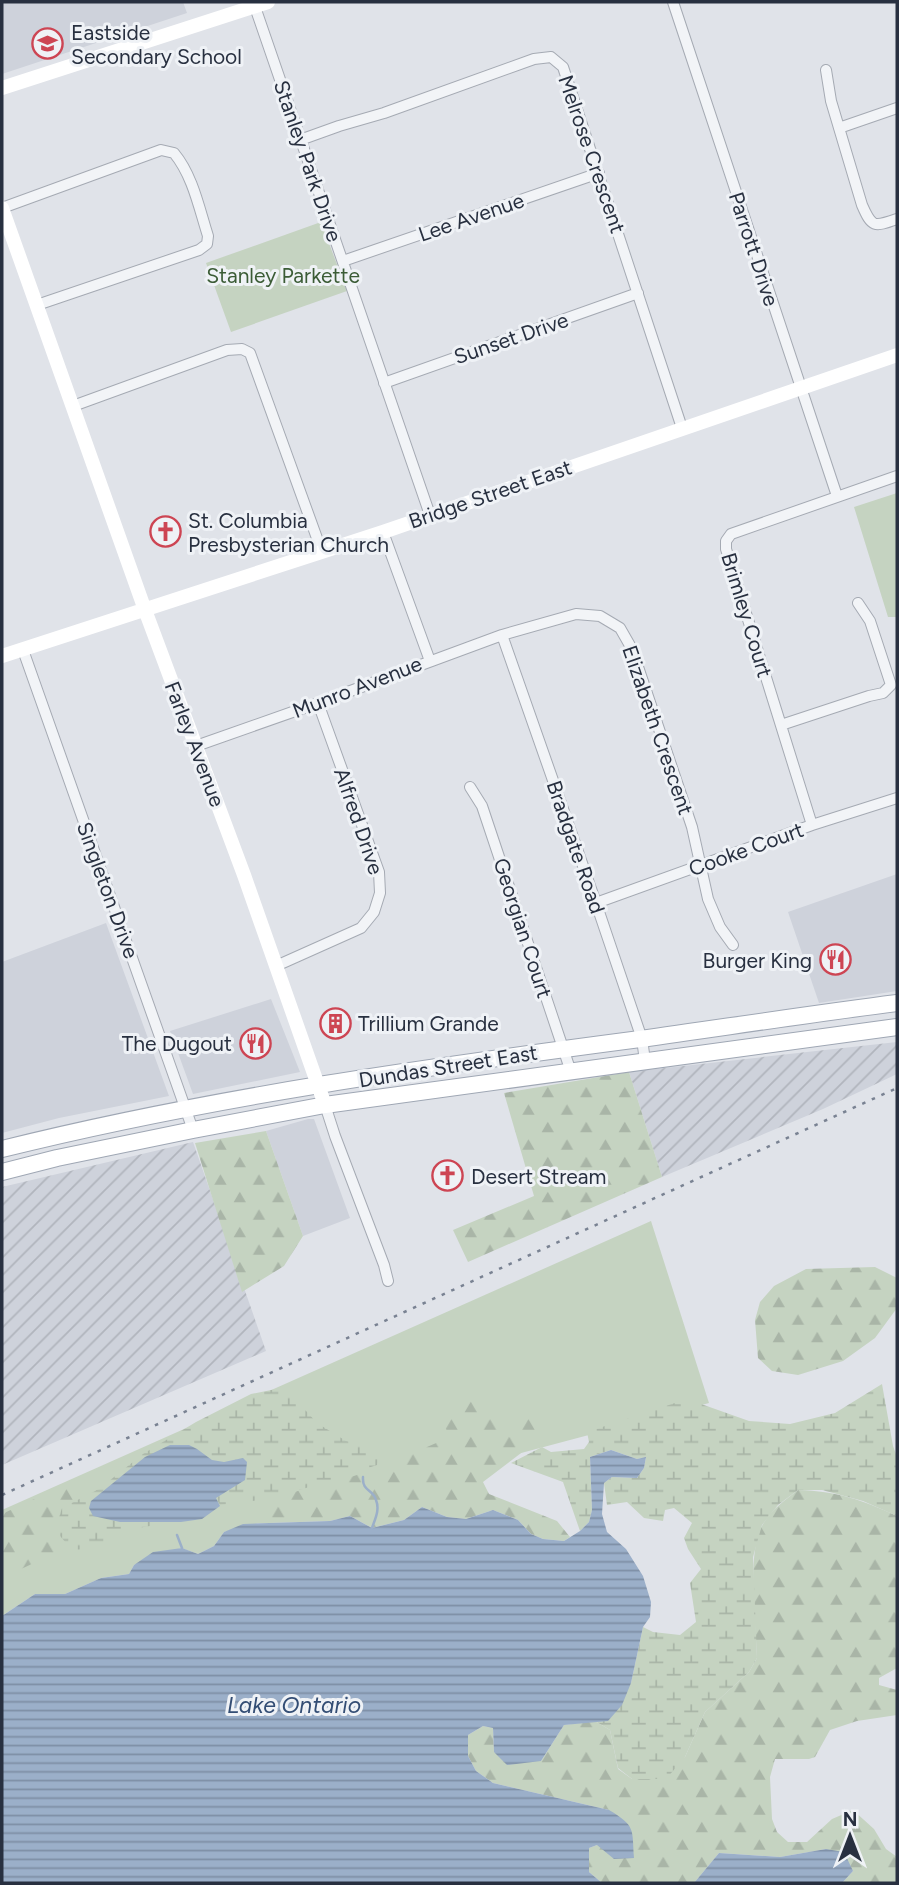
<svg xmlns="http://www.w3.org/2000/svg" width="899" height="1885" viewBox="0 0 899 1885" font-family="Figtree,sans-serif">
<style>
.built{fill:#ced2db}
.industrial{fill:url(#industrial-furrows)}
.green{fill:#c5d3c1}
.forest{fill:url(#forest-firs)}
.wetland{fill:url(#wetland-marsh)}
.water{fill:url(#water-rules)}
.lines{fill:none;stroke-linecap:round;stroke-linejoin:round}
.stream{stroke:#9bafc9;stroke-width:2.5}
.street-casing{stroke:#a5aab3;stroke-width:12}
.primary-casing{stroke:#9fa7b4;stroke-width:18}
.street{stroke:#f2f4f7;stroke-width:10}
.secondary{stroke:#fff;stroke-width:14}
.primary{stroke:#fff;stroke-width:16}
.rail{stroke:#798292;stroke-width:2.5;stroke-dasharray:3.5 7;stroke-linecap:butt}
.labels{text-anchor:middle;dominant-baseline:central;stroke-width:6;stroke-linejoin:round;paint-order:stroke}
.poi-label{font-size:21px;fill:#283040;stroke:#eff2f6;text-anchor:start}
.street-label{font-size:21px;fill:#283040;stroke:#eff2f6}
.park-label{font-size:21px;fill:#3b5c36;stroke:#eff2f6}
.water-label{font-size:23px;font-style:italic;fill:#334d74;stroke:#eff2f6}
</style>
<defs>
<pattern id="industrial-furrows" width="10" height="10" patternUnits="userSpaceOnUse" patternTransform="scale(1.75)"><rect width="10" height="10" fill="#ced2db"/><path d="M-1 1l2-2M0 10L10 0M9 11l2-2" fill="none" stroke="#b1b5bd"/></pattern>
<pattern id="forest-firs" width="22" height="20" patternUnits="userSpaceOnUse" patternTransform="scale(1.75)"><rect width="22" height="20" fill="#c5d3c1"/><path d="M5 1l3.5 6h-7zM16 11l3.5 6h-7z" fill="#a9b5a7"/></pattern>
<pattern id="wetland-marsh" width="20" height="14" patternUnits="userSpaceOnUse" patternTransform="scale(1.75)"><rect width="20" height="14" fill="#c5d3c1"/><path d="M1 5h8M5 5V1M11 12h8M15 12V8" fill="none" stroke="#a9b5a7"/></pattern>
<pattern id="water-rules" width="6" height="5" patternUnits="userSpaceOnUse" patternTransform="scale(1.75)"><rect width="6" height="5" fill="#9bafc9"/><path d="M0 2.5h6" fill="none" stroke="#7e8fa5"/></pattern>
</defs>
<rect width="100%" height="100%" fill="#e0e3e9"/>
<path class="built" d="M2 2H183L187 13 2 74Z
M897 874V991L819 1003 788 912Z
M106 923 169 1096 59 1118 2 1133V962Z
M271 999 300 1072 193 1094 170 1031Z
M308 1119H314L350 1218 303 1236 266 1131Z"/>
<path class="industrial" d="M897 1042V1074L823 1109 662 1177 629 1072Z
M193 1142 266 1351 2 1465V1187Z"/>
<path class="green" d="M321 222 347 291 231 332 206 263Z
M897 493V617H888L854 507Z
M651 1221 709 1403 224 1532 214 1546 198 1554 181 1548 134 1565 129 1574 101 1578 65 1594H35L2 1616V1510Z"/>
<path class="forest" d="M629 1072 662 1177 468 1262 453 1230 534 1196 504 1093Z
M266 1131 303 1236 284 1266 242 1292 195 1143Z
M875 1267 897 1278V1308L875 1338 843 1361 798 1375 772 1371 758 1358 755 1320 760 1302 774 1286 806 1269Z
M476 1386 481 1391 477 1407 513 1416 559 1415 550 1431 483 1482 489 1494 557 1521 570 1537 564 1541 543 1539 531 1534 518 1520 493 1510 466 1519 447 1517 422 1507 404 1520 372 1528 350 1516 330 1521 243 1524C274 1488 319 1489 360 1474 390 1463 420 1450 450 1437L444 1425 456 1397Z
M73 1481 75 1501 62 1508 55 1529 72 1550 36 1562 2 1578V1514Z
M798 1490C837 1491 862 1500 897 1516V1668L879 1678V1685L897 1690V1715L857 1721 830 1730 815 1757 809 1759H775L770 1777 772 1819 777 1832 788 1842H807L832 1819 853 1810 874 1829 886 1849 897 1857V1883H842L853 1871 826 1849 780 1857 719 1853 694 1883H602L589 1872V1848L597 1845 609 1810 493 1783 476 1771 468 1756V1735L483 1726 493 1728 494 1752 541 1761 564 1725 595 1721 610 1730 618 1769 632 1779 685 1757 705 1712 749 1672 757 1658C756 1624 746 1552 763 1524 772 1509 785 1500 798 1490Z"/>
<path class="wetland" d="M882 1384 893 1446 897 1457V1516L863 1501 822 1490H798L778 1505 762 1525 753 1557 757 1658 749 1672 705 1712 685 1757 666 1779H632L618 1768 610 1730 595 1721 608 1720 631 1683 643 1627 653 1632 680 1635 696 1622 690 1583 701 1569 688 1549 684 1538 692 1523 674 1508 665 1510 663 1521 644 1518 627 1502 607 1505 604 1483 612 1477 637 1478 644 1468 646 1457 637 1459 611 1450 590 1457 592 1510 589 1522 580 1531 563 1482 511 1463 542 1447 551 1452 584 1449 589 1442 587 1432 687 1399 749 1421 790 1424 835 1413Z
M276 1389 297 1401 317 1423 346 1441 376 1448 381 1455 377 1465 275 1498 220 1505 216 1498 243 1458C219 1463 217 1464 197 1449L145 1457 91 1501 89 1508 120 1522H173L138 1528 97 1548 72 1550 55 1530 62 1508 99 1489 143 1454 196 1422 251 1394Z"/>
<path class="water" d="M170 1445H189L197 1449 212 1460 224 1462 243 1458 247 1462 245 1480 216 1498 220 1506 202 1519 181 1522H120L93 1516 89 1508 91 1501 145 1457Z
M611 1450 637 1459 646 1457 644 1468 637 1478 612 1477 604 1483 602 1514 607 1532 626 1549 643 1576 651 1602 650 1617 643 1627 631 1683 622 1705 608 1721 564 1725 541 1761 507 1765 494 1752 493 1728 483 1726 468 1735V1756L476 1771 493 1783 609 1810C636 1826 632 1829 634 1858L614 1859 597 1845 589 1848V1872L602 1883H2V1616L35 1594H65L101 1578 129 1574 134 1565 153 1552 182 1548 198 1554 214 1546 224 1532 243 1524 330 1521 350 1516 372 1528 404 1520 422 1507 447 1517 466 1519 493 1510 518 1520 531 1534 543 1539 564 1541 580 1531 589 1522 592 1510 590 1457Z
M826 1849 844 1852 853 1871 842 1883H694L719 1853 780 1857Z"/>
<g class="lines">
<path class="stream" d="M363 1477C362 1492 373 1489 376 1500 380 1510 375 1519 372 1528
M177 1535 182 1548"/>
<defs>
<path id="street" d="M673 2 837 496
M255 7 430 515
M826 70 831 101 862 205C872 228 874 227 897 219
M839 128 897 108
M300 140 339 126 384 113 534 59 551 57 563 67 682 428
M2 208 161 150 174 153C193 176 199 208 208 236L207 244 199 250 37 305
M343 261 599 173
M384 383 638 293
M73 406 227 350 242 349 250 353 322 552
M383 532 430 661
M502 635 596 903 642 1039 645 1061
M23 650 193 1130
M781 725 869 696 883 693 891 685 870 621 858 603
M196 746 318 703 502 635 576 614 600 616 620 628 632 649 692 827 708 899 720 927 733 945
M470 787 482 806 571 1072
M812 825 726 549V541L731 534 897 476
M596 903 812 825 897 798
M276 966 361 928 374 912 380 893 379 872 318 703
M325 1105 335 1136 384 1265 388 1281"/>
<path id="primary" d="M2 1149C211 1097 426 1067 640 1039 726 1027 811 1014 897 1003
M2 1172 57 1158 193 1130 325 1105 897 1027"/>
</defs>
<use href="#street" class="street-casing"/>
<use href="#primary" class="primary-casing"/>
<use href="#street" class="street"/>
<path class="secondary" d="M2 88 268 2
M2 208 145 610 244 875 325 1105
M2 656 383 532 897 355"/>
<use href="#primary" class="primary"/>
<path class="rail" d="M2 1495 897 1088"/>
</g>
<defs>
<symbol id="school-ring" viewBox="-11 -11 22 22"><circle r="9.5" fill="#eff2f6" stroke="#cd4553" stroke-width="1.5"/><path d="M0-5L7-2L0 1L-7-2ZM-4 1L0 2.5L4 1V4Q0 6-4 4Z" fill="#cd4553"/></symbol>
<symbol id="church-ring" viewBox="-11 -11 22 22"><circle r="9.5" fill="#eff2f6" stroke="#cd4553" stroke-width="1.5"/><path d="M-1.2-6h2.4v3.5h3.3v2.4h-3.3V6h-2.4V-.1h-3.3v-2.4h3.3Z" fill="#cd4553"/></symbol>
<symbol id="restaurant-ring" viewBox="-11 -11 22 22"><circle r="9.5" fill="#eff2f6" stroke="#cd4553" stroke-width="1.5"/><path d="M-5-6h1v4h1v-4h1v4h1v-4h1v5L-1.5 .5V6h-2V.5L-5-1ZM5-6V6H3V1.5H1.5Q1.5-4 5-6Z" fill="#cd4553"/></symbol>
<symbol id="building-ring" viewBox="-11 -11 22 22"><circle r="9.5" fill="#eff2f6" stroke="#cd4553" stroke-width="1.5"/><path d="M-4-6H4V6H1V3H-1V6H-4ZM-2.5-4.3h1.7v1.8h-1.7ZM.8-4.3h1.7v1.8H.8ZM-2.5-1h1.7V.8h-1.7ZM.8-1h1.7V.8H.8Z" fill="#cd4553"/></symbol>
</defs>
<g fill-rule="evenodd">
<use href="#school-ring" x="30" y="26" width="35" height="35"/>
<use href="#church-ring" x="148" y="514" width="35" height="35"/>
<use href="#restaurant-ring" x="818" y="942" width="35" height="35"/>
<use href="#building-ring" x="318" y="1006" width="35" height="35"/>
<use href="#restaurant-ring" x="238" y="1026" width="35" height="35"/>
<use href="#church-ring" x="430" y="1158" width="35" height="35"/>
</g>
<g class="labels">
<g class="poi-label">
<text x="71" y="32">Eastside<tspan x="71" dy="24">Secondary School</tspan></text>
<text x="188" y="520">St. Columbia<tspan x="188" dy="24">Presbysterian Church</tspan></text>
<text x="812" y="960" text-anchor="end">Burger King</text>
<text x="358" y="1023">Trillium Grande</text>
<text x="232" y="1043" text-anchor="end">The Dugout</text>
<text x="471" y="1176">Desert Stream</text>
</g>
<g class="street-label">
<text transform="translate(592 154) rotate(71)">Melrose Crescent</text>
<text transform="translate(308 161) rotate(71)">Stanley Park Drive</text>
<text transform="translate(471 217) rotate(-19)">Lee Avenue</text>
<text transform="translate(754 249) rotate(72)">Parrott Drive</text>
<text transform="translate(511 338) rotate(-19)">Sunset Drive</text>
<text transform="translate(490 494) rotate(-19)">Bridge Street East</text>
<text transform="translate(747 615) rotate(73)">Brimley Court</text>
<text transform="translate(357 687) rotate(-21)">Munro Avenue</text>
<text transform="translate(658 730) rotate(71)">Elizabeth Crescent</text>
<text transform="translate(195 744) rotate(69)">Farley Avenue</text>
<text transform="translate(359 821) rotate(71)">Alfred Drive</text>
<text transform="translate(576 847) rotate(71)">Bradgate Road</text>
<text transform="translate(746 849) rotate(-20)">Cooke Court</text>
<text transform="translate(108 890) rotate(70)">Singleton Drive</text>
<text transform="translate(523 928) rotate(72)">Georgian Court</text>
<text transform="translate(448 1066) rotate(-9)">Dundas Street East</text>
</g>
<g class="park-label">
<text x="283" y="275">Stanley Parkette</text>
</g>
<g class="water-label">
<text x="294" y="1705">Lake Ontario</text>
</g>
</g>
<rect width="899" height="1885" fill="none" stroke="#283040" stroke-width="7"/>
<g transform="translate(850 1836)" stroke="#eff2f6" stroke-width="5" paint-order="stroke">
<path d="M0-5L12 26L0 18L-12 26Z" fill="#283040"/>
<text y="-10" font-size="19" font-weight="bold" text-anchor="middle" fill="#283040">N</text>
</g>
</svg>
